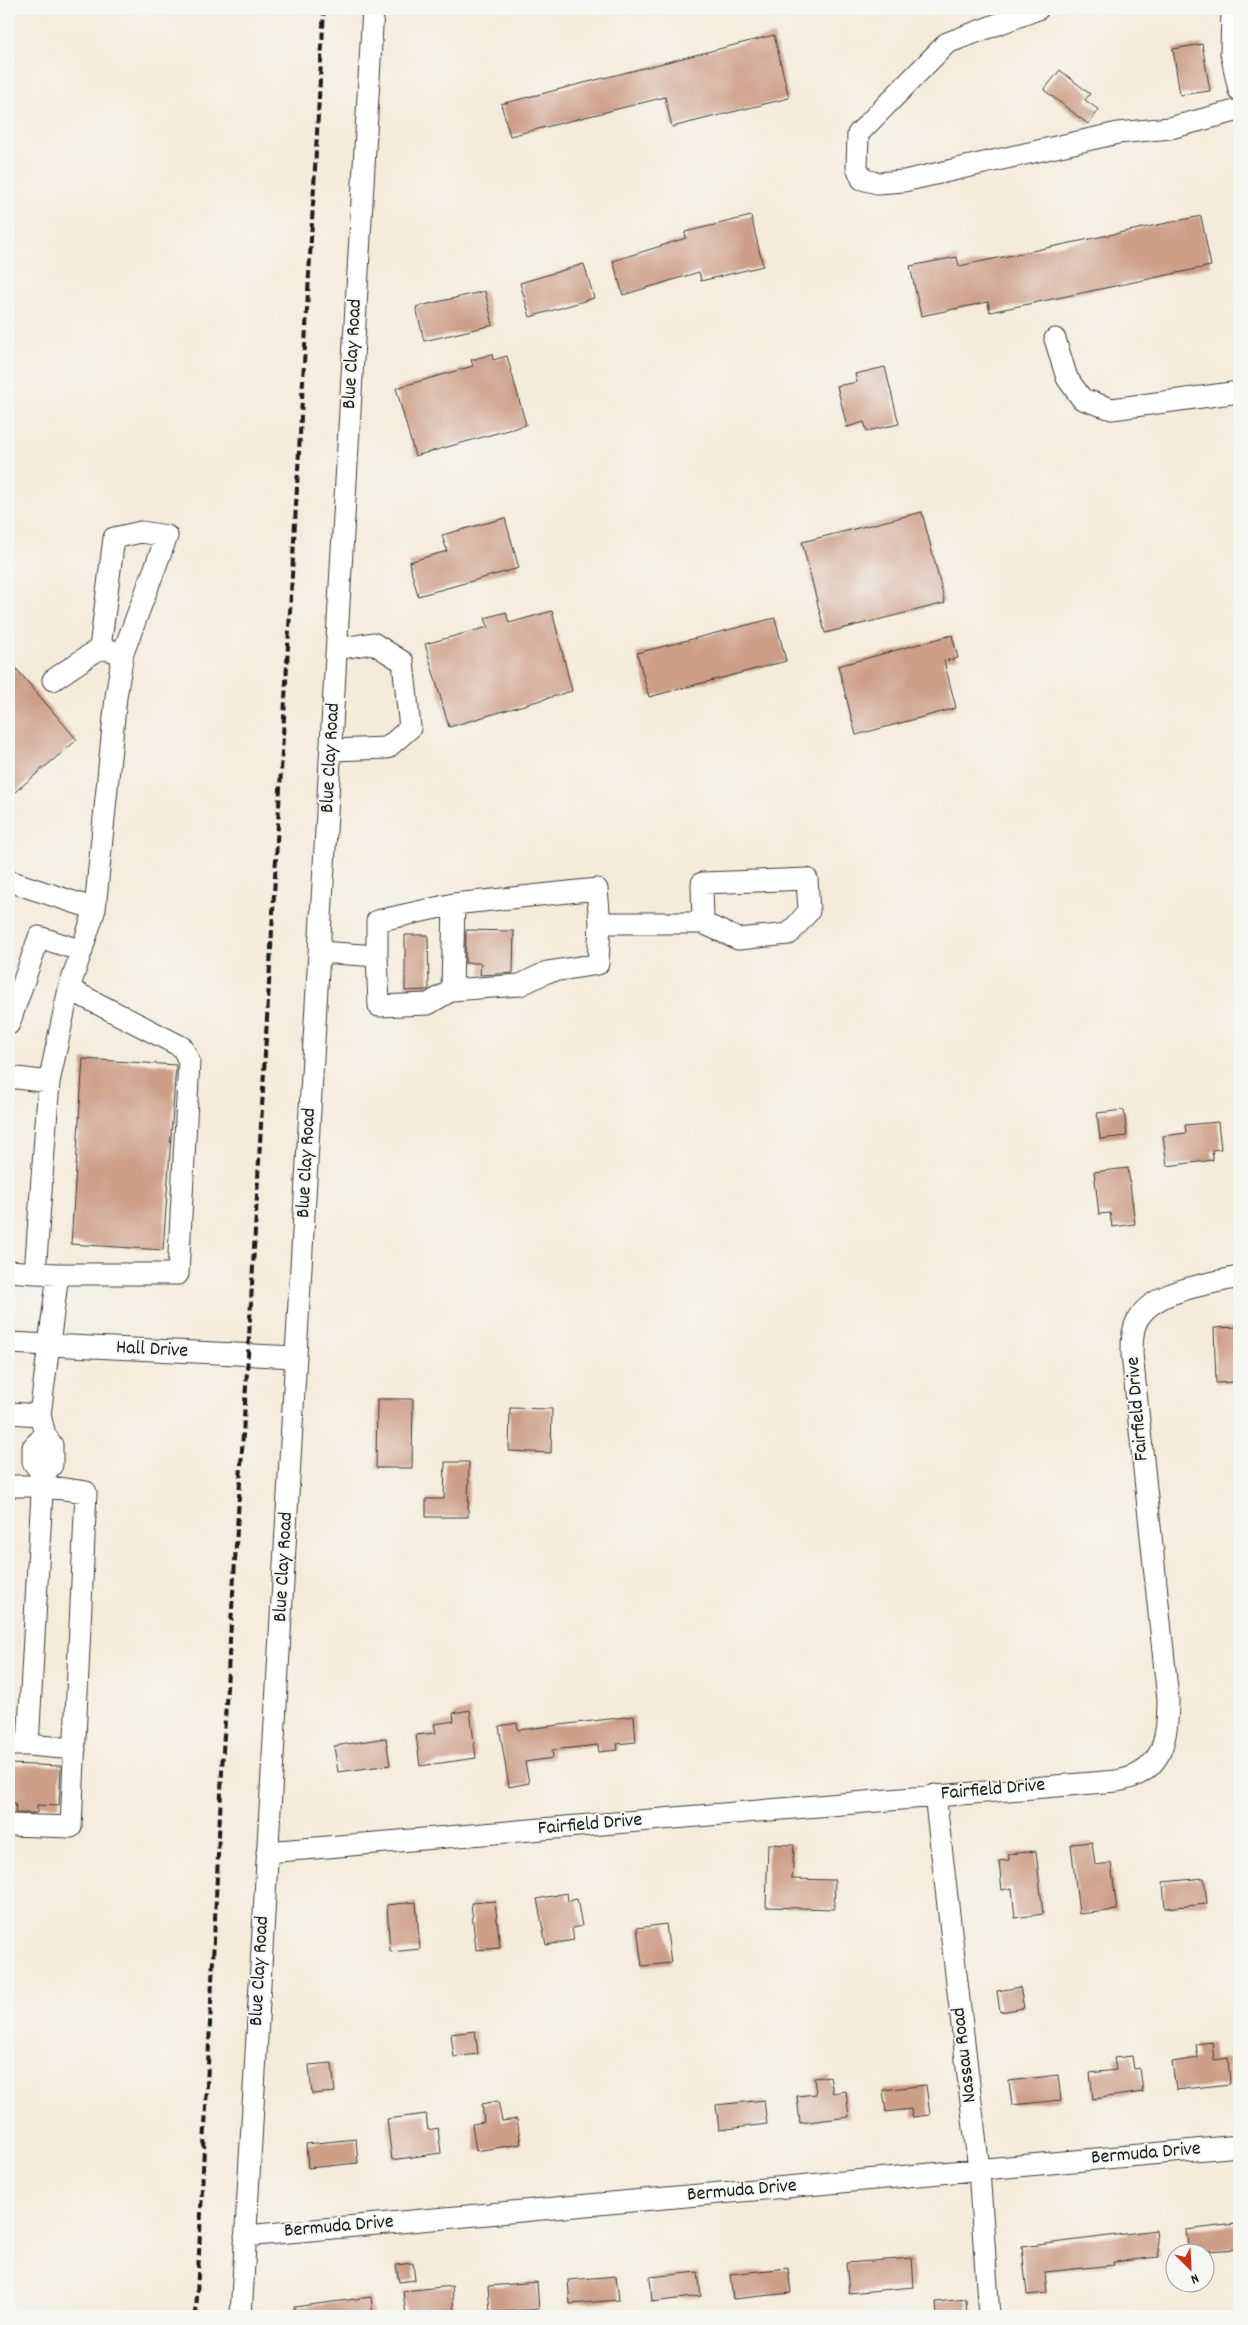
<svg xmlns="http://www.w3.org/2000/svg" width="1248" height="2325" viewBox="0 0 1248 2325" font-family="Dekko,sans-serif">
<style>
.building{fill:#cd9e88}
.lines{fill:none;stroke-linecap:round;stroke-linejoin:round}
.minor-casing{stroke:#3c3b38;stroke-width:23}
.minor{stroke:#fff;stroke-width:21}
.rail{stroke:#1c1c1c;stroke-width:4;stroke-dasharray:8 4;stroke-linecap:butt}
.labels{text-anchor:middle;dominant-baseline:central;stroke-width:4;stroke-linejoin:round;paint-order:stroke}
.street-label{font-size:20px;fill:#1c1c1c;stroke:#f6f6f2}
</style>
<rect width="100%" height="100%" fill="#f6f6f2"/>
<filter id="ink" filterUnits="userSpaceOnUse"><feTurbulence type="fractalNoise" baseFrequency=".02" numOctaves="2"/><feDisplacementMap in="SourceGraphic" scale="10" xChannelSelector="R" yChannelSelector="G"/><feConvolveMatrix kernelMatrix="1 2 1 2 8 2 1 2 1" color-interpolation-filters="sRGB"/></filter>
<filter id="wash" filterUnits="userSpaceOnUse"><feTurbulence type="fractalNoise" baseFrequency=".0096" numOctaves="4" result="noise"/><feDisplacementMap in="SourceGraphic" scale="20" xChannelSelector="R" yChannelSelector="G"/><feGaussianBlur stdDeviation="1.12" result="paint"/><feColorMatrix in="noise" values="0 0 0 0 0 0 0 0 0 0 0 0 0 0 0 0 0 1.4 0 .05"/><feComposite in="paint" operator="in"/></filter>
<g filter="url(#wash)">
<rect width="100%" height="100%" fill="#f4ebda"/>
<g id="blocks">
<path class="building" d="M774 35 789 98 672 127 665 97 510 136 501 104Z
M1202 44 1210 91 1180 95 1173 49Z
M1060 70 1090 94 1085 100 1099 110 1088 124 1044 90Z
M751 216 763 266 701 281 699 272 623 295 613 261 686 238 685 232Z
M1201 216 1211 266 990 312 988 302 921 316 910 266 957 257 959 266Z
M584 264 594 298 530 317 520 283Z
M485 291 493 325 424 341 416 307Z
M492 354 493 360 507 356 526 425 415 456 396 388 473 366 471 360Z
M885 367 899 424 867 431 864 422 847 427 837 386 857 382 855 374Z
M922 512 945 603 825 633 802 542Z
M505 518 519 568 418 596 409 562 447 551 442 535Z
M552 611 572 691 449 727 425 644 488 627 485 618 506 612 509 623Z
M775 618 786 661 649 697 637 653Z
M952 635 958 658 944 661 956 708 856 735 838 666Z
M9 660 77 740 9 797Z
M466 930 514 931 513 973 480 975 481 963H465Z
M405 935H428L429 989 427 990 405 991Z
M83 1059 176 1065 163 1250 71 1244Z
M1124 1110 1127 1136 1100 1139 1097 1113Z
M1218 1122 1221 1149 1212 1150 1213 1160 1167 1166 1163 1136 1186 1133 1185 1125Z
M1128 1168 1135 1224 1112 1227 1110 1213 1099 1214 1094 1172Z
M1239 1327V1382L1216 1383 1214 1328Z
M377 1399H413L412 1468H376Z
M510 1408 552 1409 551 1453 509 1451Z
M445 1462H469L468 1517H426V1499H444Z
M470 1710 476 1758 420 1766 416 1735 436 1733 434 1724 454 1721 453 1713Z
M634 1716 636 1742 617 1744 618 1750 599 1752 598 1745 552 1750 553 1758 525 1762 529 1783 509 1787 499 1726 517 1723 518 1730Z
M386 1738 390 1765 338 1772 334 1746Z
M9 1764 61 1766 59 1806 37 1805V1813H15L16 1803H9Z
M1092 1842 1095 1865 1111 1863 1117 1910 1079 1914 1071 1844Z
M768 1844 794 1845 792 1879 835 1880 834 1909 766 1907Z
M1036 1851 1043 1914 1015 1918 1012 1888 1002 1890 999 1861 1009 1860V1854Z
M1204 1878 1207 1904 1165 1908 1163 1882Z
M567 1893 568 1901 577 1899 582 1926 572 1928 574 1940 546 1945 537 1899Z
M495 1901 500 1948 476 1950 471 1903Z
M416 1902 420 1949 390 1952 387 1905Z
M666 1924 671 1963 642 1966 637 1928Z
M1020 1987 1024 2008 1000 2012 997 1991Z
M475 2031 478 2054 454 2057 451 2034Z
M1212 2042 1214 2060 1228 2058 1230 2084 1176 2090 1172 2062 1198 2058 1196 2044Z
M1132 2056 1134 2069 1140 2068 1143 2092 1093 2099 1090 2073 1116 2070 1114 2058Z
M332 2063 335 2092 312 2094 309 2065Z
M1058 2075 1061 2100 1012 2105 1009 2081Z
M830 2076 833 2093 846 2091 849 2117 800 2123 797 2096 816 2094 814 2078Z
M926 2085 930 2115 912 2117 911 2109 886 2112 883 2090Z
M764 2100 767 2124 719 2130 716 2105Z
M498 2101 502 2121 517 2119 521 2144 476 2151 472 2124 484 2122 482 2104Z
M426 2114 428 2130 438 2128 441 2153 392 2160 387 2119Z
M356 2139 358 2163 308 2168 306 2144Z
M1235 2224 1238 2249 1189 2252 1186 2230Z
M1156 2230 1159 2257 1113 2262 1114 2265 1045 2272 1047 2293 1027 2295 1022 2247Z
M912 2258 914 2287 849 2293 846 2263Z
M413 2263 415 2280 399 2282 396 2265Z
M788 2268 791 2293 733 2299 730 2274Z
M698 2272 701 2296 652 2302 650 2277Z
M616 2276 619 2300 570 2304 568 2280Z
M537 2282 539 2309 490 2313 488 2286Z
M452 2286 454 2311 406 2316 403 2291Z
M371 2297 373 2316H295L294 2307Z
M966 2299 967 2316H937L936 2302Z"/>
</g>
</g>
<g filter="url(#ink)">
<use href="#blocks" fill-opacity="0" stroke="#3c3b38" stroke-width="1"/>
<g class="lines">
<defs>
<path id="minor" d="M1038 9 947 43 858 134 857 167 862 179 877 183 904 181 1118 133 1170 128 1239 110
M1232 9 1231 53 1239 90
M1055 339 1067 378 1082 399 1112 409 1239 392
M53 680 100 648 113 651
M332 750 387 748 410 728 403 662 373 643 337 649
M9 881 95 909
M600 923H703L738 939 789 934 809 911 807 879 702 883 703 923
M320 952 377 956 379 1006 428 1004 452 990 454 904 377 921V956
M69 989 95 909 116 697 123 653 167 536 141 532 114 538 100 648
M452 990 520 985 547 972 598 964 600 923 597 889 454 904
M9 1024 39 937 82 951
M9 1077 49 1082
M9 1271 35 1273
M9 1343 296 1357
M9 1413 40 1415
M45 1435 33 1447V1462L43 1475 52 1465V1445L45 1435 40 1415 58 1274H178L189 1061 182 1047 69 989 49 1082 35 1273 58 1274
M43 1475 28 1745 75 1749
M9 1486H42L86 1492 71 1827 9 1825
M9 1745H28
M935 1795 979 2170 989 2316
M267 1852 1116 1781C1163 1774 1168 1739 1168 1699L1132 1354C1132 1343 1132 1332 1136 1323 1150 1290 1209 1284 1239 1277
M245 2236 1239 2146
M241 2316 373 9"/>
</defs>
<use href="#minor" class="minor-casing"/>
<use href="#minor" class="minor"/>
<path class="rail" d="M196 2316 223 1751 248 1355 324 9"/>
</g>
</g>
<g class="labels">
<g class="street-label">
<text transform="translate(353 354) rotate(-87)">Blue Clay Road</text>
<text transform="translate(331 758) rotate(-87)">Blue Clay Road</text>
<text transform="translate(307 1163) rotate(-87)">Blue Clay Road</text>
<text transform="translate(152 1350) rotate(3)">Hall Drive</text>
<text transform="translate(1138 1409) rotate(-95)">Fairfield Drive</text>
<text transform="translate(284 1567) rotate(-87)">Blue Clay Road</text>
<text transform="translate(993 1790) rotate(-5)">Fairfield Drive</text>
<text transform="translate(590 1825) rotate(-5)">Fairfield Drive</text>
<text transform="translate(260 1971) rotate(-87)">Blue Clay Road</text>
<text transform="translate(965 2055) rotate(-97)">Nassau Road</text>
<text transform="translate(1146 2154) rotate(-5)">Bermuda Drive</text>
<text transform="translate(742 2191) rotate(-5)">Bermuda Drive</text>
<text transform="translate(339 2227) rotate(-5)">Bermuda Drive</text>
</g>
</g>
<rect width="1248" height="2325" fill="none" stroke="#f6f6f2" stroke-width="30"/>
<g transform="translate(1190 2268) rotate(156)"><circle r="24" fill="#f6f6f2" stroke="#9f9f9c"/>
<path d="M0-4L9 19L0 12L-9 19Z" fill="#c8321e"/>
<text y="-8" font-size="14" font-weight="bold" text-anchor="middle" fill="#1c1c1c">N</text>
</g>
</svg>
